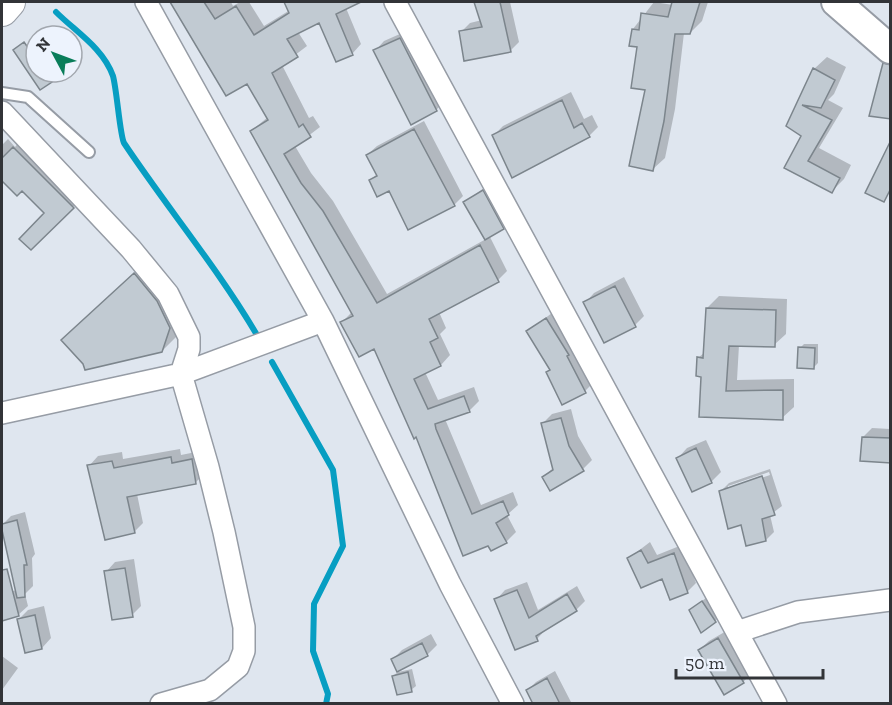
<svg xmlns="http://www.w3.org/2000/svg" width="892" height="705" viewBox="0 0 892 705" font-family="'Zilla Slab',serif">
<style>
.shadow{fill:#0003;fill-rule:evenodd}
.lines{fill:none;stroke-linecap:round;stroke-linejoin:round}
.stream{stroke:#079ec2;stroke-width:6}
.building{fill:#c1cad2;stroke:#7c858c;stroke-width:1.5}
.lane-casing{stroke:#969ca5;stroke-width:14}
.street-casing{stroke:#969ca5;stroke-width:24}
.secondary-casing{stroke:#969ca5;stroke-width:32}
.primary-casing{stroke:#969ca5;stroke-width:34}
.lane{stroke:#fff;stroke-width:10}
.street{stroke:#fff;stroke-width:21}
.secondary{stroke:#fff;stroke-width:28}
.primary{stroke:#fff;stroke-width:32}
</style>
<rect width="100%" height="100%" fill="#dfe6ef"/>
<path class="shadow" d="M171 2H231L233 6 240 2H249L264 26 290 10 285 2H352L346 8 361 44 352 54 320 21 298 32 307 46 282 65 309 118 313 116 320 127 295 146 311 173 333 201 387 294 486 239 465 202 492 182 512 218 489 235 507 271 498 280 439 312 446 328 440 334 450 355 441 365 425 372 438 400 474 387 479 401 469 411 445 419 481 505 513 492 518 505 507 515 516 532 507 541 492 549 417 435 375 346 342 322 352 312 251 131 268 117 248 82 226 94Z
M476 2H510L519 42 510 51 461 32 470 23 482 20Z
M654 2 673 5V2H708L702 21 690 33H684L675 109 665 158 653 169 646 89 633 29Z
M409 30 445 101 436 110 375 51 384 41Z
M827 57 846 67 834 94 828 100 843 108 819 148 851 165 844 179 832 191 786 167 803 135 788 126 814 69Z
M36 64V72H59L40 88 32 66Z
M571 92 584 119 592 115 598 127 589 136 494 135 503 126Z
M424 121 463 196 454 205 390 189 370 180 377 174 367 155 377 146Z
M8 139 15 147 21 140 81 199 31 248 46 213 22 189 17 194 2 179V145Z
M148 260 183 313 176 337 162 351 77 326Z
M624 277 644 316 635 325 585 303 594 293Z
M719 296 787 299 786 334 774 345H739L737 380 794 379V407L782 418 701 416 703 375 698 358 705 352 707 308Z
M556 310 594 382 585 391 552 369 528 331Z
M804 344H818V363L813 368 800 348Z
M571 409 578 436 592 460 583 469 543 477 554 467 542 424 552 414Z
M872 428 890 429V462L863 437Z
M706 440 721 472 711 482 678 458 687 448Z
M180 449 181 455 201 451 205 473 195 483 137 494 143 523 134 532 89 466 98 456 122 452 123 459Z
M770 469 782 506 770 515 774 532 766 540 742 523 720 492 729 483ZM769 472 770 475 728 490V486Z
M25 512 35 554 32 558 33 586 25 594 28 606 18 615 2 619V594L17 590 2 525 11 516Z
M650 542 657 555 682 545 696 583 687 592 629 558Z
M134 559 141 606 132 615 106 572 115 562Z
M527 582 538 610 577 586 585 601 576 610 546 629 537 639 496 600 505 590Z
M712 593 724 612 715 621 691 610Z
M44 606 51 638 42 648 19 619 28 610Z
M728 630 752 673 743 682 699 650 709 641Z
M431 634 437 645 427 655 398 670 393 659 402 650Z
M2 656 18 668 2 690Z
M412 669 416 686 411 690 393 676 398 672Z
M555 671 572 704H535L528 690 536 682Z"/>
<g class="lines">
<path class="stream" d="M56 12C76 32 103 48 113 76 117 91 120 136 124 143 168 209 217 267 257 335
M272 362 333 470 343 546 314 604 313 651 328 694 326 704"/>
</g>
<path class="building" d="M170 2H204L215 19 236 6 254 35 289 13 284 2H361L336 14 353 55 336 62 319 23 287 39 298 57 272 73 299 127 303 124 311 137 284 154 301 183 323 211 377 303 480 245 499 282 429 319 438 338 430 342 441 366 414 379 428 409 464 396 470 412 435 424 436 429 472 514 503 501 509 515 496 523 507 543 491 551 488 546 463 556 416 437 414 439 374 349 359 357 340 322 353 316 250 131 268 120 247 84 226 96Z
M474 2H500L511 52 464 61 459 31 482 27Z
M672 2H700L690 34H675L664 121 653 171 629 166 645 90 631 88 637 47 629 46 632 29 639 30 641 13 668 17Z
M400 38 437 111 411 125 373 50Z
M24 42 36 59V72H45L52 82 40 90 13 50Z
M883 63 891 65V119L869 116Z
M813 68 835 80 821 108 802 105 832 120 808 161 840 178 832 193 784 168 801 136 786 126Z
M562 100 574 128 582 123 590 137 512 178 492 135Z
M414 129 455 206 408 230 389 191 377 197 369 180 377 176 366 155Z
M891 140V188L884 202 865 193Z
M13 147 74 208 31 250 19 239 44 213 22 191 17 196 2 181V158Z
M483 190 504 229 485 240 463 202Z
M134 273 157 301 170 328 162 352 85 370 83 364 61 340Z
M615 286 636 327 604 343 583 302Z
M706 308 776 310 775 347 729 346 726 391 783 390V420L699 417 701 377 696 376 697 357 703 358Z
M546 318 569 355 567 356 586 393 562 405 546 372 550 370 526 331Z
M798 347 815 348 814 369 797 368Z
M561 418 569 446 584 471 550 491 542 477 553 470 541 423Z
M862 437 891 438V463L860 461Z
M696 448 712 483 692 492 676 458Z
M171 457 172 463 192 459 196 484 127 497 135 533 105 540 87 465 112 461 114 468Z
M762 476 775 515 762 519 766 541 746 546 741 525 728 529 719 491Z
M17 520 27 565H24L25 597 17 598 2 530V524Z
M641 550 648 563 674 553 688 593 670 600 662 579 641 588 627 558Z
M125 568 133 617 112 620 104 571Z
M7 569 19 616 2 621V570Z
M517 590 529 618 567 594 577 611 536 636 538 641 515 650 494 599Z
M702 601 716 622 701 633 689 610Z
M35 615 42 649 25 653 17 619Z
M718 638 744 683 724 695 698 650Z
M422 643 428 656 397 672 391 659Z
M408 672 412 692 397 695 392 676Z
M547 678 560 704H533L526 690Z"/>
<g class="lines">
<defs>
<path id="lane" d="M2 93 28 97 89 152"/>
<path id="street" d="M146 2 323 321 450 584 513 704
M395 2 776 704
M2 112 131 249 168 294 189 337V349L181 374 208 467 224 532 244 627V651L238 667 210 690 161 704
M2 413 181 374 323 321
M737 632 798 612 890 600"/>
<path id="secondary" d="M836 2 890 49"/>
<path id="primary" d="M2 10 9 2"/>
</defs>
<use href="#lane" class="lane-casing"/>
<use href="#street" class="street-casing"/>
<use href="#secondary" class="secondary-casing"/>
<use href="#primary" class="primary-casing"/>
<use href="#lane" class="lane"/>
<use href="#street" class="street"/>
<use href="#secondary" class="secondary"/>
<use href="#primary" class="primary"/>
</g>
<rect width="892" height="705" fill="none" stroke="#323438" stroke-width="6"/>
<g transform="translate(54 54) rotate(311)"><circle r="28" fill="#edf3fd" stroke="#a2a7ae" stroke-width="1.5"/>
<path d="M0-4.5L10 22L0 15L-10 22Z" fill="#097d5a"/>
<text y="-9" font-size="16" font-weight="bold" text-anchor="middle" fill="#323438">N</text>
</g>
<path d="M676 669v9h147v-9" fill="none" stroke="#323438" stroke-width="3"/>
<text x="685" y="669" font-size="18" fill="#323438" stroke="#edf3fd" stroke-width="4.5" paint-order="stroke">50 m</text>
</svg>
